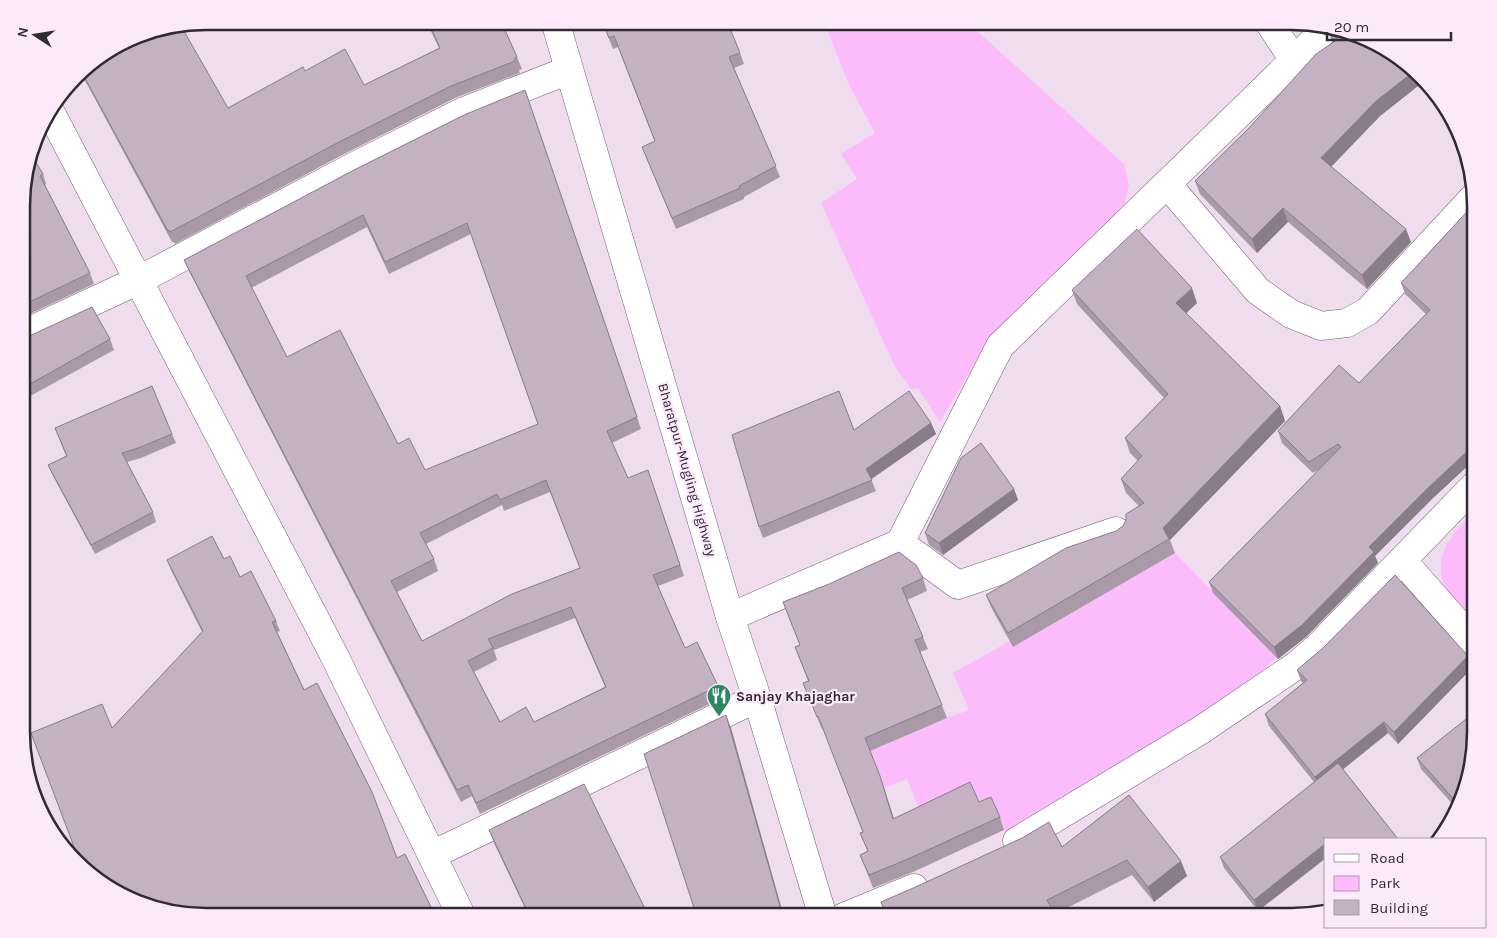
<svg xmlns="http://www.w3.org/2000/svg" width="1497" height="938" viewBox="0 0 1497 938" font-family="Karla,sans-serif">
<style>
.green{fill:#fcbcfc}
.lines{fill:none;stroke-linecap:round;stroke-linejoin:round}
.minor-casing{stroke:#736272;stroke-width:29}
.major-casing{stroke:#736272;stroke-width:29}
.minor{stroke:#fff;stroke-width:28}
.major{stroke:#fff;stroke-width:28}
.wall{fill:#a999a9;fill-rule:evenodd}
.shaded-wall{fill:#897d89}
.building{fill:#c4b2c4;stroke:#897d89;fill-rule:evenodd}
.labels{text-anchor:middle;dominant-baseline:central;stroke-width:4.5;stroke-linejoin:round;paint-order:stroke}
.street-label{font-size:14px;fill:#312a31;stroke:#fde9fc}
.poi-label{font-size:14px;font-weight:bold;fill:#312a31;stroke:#fde9fc;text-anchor:start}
.rim{fill:none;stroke:#312a31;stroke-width:2.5}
</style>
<rect width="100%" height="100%" fill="#efdcee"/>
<path class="green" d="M824 21H966L1124 164 1129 185 1124 208 1023 302 992 334 940 422 918 388 911 389 894 365 821 203 857 179 841 154 875 133 849 85Z
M1475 511V625C1467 616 1456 606 1449 596 1447 593 1446 588 1444 585 1433 552 1453 533 1475 511Z
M1175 553 1277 657 1247 684 1038 816 1006 834 995 809 923 819 907 779 884 788 870 751 947 718 969 710 953 673 1010 641 1014 647Z"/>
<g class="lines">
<defs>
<path id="minor" d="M1268 21 1294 60
M50 111 334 655 462 917
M1167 184 1258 291 1291 314 1321 326 1347 323 1368 311 1475 196
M23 334 139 280 351 168 462 112 569 70
M900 543 958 585 1116 531
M1402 560 1475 643
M730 617 900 543 1000 346 1329 26
M1017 841 1201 730 1297 665 1317 648 1475 485
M432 855 757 698
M844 917 914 888"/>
<path id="major" d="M555 21 730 617 757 698 823 917"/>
</defs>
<use href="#minor" class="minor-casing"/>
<use href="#major" class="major-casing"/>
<use href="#minor" class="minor"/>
<use href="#major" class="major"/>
</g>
<path class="wall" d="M426 21H501L517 57 522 69 519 70 520 73 455 98 344 154 175 244 174 242H172L88 86 80 73 84 67 228 108 305 71 364 85 439 48Z
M602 21 740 53 744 64 734 68 780 177 744 197V199L676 229 642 147 655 142 618 47 613 49Z
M1328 30 1418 86 1380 116 1331 167 1411 242 1367 289 1288 222 1257 253 1200 194 1195 181 1248 129 1332 42Z
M525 90 641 429 612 443 628 478 648 470 684 576 658 586 685 648 718 686 722 698 480 814 472 796 461 802 189 271 184 260ZM367 227 389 274 471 234 538 424 425 470 287 357 251 288ZM550 492 580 568 422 641 397 592 438 571 434 559 426 544 502 505 504 511ZM575 618 605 687 534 722H500L474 672 497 660 494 650Z
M43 174 46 184 45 185 90 273 94 284 23 317V182Z
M1475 203V459L1432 499 1375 556 1378 563 1306 637 1278 659 1213 593 1209 582 1320 469 1313 473 1282 443 1278 431 1359 383 1426 314 1405 294 1401 283Z
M1072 290 1197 303 1186 313 1280 406 1285 421 1170 540 1175 553 1013 647 992 609 986 595 1116 531 1123 526 1139 506 1126 493 1121 479 1138 461 1130 453 1125 438 1164 398 1077 304Z
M23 338 110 339 114 350 23 400Z
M931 423 936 434 871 479 876 491 763 538 759 527 854 430Z
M55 428 172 434 176 443 141 458 127 462 153 512 156 522 95 554 52 474 48 465 66 456Z
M1014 489 1018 500 943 555 929 545 925 533Z
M224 559 240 577 276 621 280 631 277 632 304 690 397 858 112 728 202 632 171 570 167 560Z
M923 578 927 591 907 600 928 649 920 652 947 718 870 751 884 788 894 819 979 802 1000 817 1004 830 913 872 873 888 860 855 868 852 860 833 863 832 823 729H822L803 683 808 681 795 647 800 645 783 602Z
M1468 656 1473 667 1398 744 1388 733 1343 769 1398 839H1326L1258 911 1224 868 1220 857 1314 782 1269 726 1265 714 1303 683 1301 681 1297 670Z
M1417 758 1466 791 1457 809 1421 769Z
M1129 795 1187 876 1154 902 1132 875 1055 914V916L886 917 881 902 1062 847Z
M489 830 649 917H529L494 843Z"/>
<path class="shaded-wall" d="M1413 72 1422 82 1418 86 1380 116 1326 172 1321 158 1375 102Z
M1283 208 1288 222 1257 253 1252 239Z
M1406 229 1411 242 1367 289 1362 275Z
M1192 288 1197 303 1181 318 1176 303Z
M1280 406 1285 421 1170 540 1163 528Z
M931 423 936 434 870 480 866 469Z
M1475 444V459L1432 499 1375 556 1378 563 1306 637 1278 659 1274 647 1369 547 1428 488Z
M1014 489 1018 500 943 555 939 543Z
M1468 656 1473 667 1398 744 1394 732Z
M726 715 731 728 784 917H783Z
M1384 722 1388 733 1320 788 1315 777Z
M880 776 884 788 898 832 893 819Z
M1326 843V858L1258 911 1254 900Z
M1181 861 1187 876 1154 902 1148 887Z"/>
<path class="building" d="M428 21H501L517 57 515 58V61L451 86 339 142 170 232 169 230 168 231 81 71 84 67 135 35 181 26 228 108 303 67 305 71 345 49 364 85 440 48Z
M602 21H727L740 53 729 57 776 166 739 186 740 188 672 218 642 147 655 141 614 36 609 38Z
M1332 27 1339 28 1394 52 1413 72 1375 102 1321 158 1406 229 1362 275 1283 208 1252 239 1195 181 1248 129 1316 54 1338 39 1328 30Z
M525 90 637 417 607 431 628 478 648 470 680 565 653 575 685 648 697 642 718 686 476 803 468 785 457 790 184 260 354 170 464 115ZM363 215 385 262 467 223 538 424 425 470 409 438 398 444 340 330 287 357 246 276ZM546 480 580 568 512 594 422 641 391 581 434 559 420 533 497 494 500 500ZM571 607 606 687 534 722 526 707 500 722 468 661 493 648 488 639Z
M31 154 43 174 40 176 90 273 23 305V182Z
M1475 203V444L1428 488 1369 547 1374 552 1302 625 1274 647 1209 582 1341 447 1338 444 1309 462 1278 431 1339 365 1359 383 1430 310 1401 283Z
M1137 229 1192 288 1176 303 1280 406 1163 528 1169 539 1008 633 986 595 1066 548 1116 531 1123 526 1126 520V514L1144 503 1121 479 1142 456 1125 438 1168 394 1072 290Z
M92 307 110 339 23 388V338H25Z
M152 386 172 434 138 448 122 453 153 512 91 545 48 465 67 456 55 428Z
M839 391 854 430 909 391 931 423 866 469 872 480 759 527 732 435Z
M981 443 1014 489 939 543 925 533 961 458Z
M212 536 224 559 230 556 240 577 251 571 276 621 272 622 304 690 317 683 372 792 397 858 405 854 436 917H205L158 910 103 886 79 860 31 733 102 704 112 728 203 631 167 560Z
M899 552 916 565 923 578 902 588 923 637 915 640 942 705 865 738 880 776 893 819 970 782 979 802 991 797 1000 817 908 859 869 875 860 855 868 851 860 833 863 832 818 716 817 717 803 683 809 681 795 647 800 645 783 602 829 584Z
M1395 575 1468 656 1394 732 1384 722 1315 777 1265 714 1307 680 1297 670 1324 647Z
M1475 712V744L1466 791 1459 805 1417 758Z
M726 715 783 917H697L644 754Z
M1338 763 1398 839H1334L1333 838 1331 839H1326V843L1254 900 1220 857Z
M584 784 649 917H530L489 830Z
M1129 795 1181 861 1148 887 1127 860 1047 900 1054 913 1049 916 887 917 881 902 920 885 1022 838 1049 822 1062 847Z
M1446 833 1440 839H1438Z"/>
<defs>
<symbol id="restaurant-pin" viewBox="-11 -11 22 30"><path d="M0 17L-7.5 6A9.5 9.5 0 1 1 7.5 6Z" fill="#2b885f" stroke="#fde9fc"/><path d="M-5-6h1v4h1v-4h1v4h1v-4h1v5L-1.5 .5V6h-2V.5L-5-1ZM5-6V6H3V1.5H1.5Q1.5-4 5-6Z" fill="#fff"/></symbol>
</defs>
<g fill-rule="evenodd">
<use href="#restaurant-pin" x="705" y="682" width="28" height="38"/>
</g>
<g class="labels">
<g class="street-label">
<text transform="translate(687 470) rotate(74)">Bharatpur-Mugling Highway</text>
</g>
<g class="poi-label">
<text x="736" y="696">Sanjay Khajaghar</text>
</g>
</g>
<path d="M0 0H1497V938H0ZM206 30H1291A176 176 0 0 1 1467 206V732A176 176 0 0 1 1291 908H206A176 176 0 0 1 30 732V206A176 176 0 0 1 206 30Z" fill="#fde9fc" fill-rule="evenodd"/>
<path class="rim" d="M206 30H1291A176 176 0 0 1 1467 206V732A176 176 0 0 1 1291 908H206A176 176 0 0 1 30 732V206A176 176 0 0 1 206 30Z"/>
<rect x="1324" y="838" width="162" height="90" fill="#fde9fc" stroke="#ab9dab"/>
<rect x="1334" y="854" width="25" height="8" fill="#ffffff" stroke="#ab9dab"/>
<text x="1370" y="863" font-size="15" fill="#312a31">Road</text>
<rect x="1334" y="876" width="25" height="15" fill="#fcbcfc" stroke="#ab9dab"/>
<text x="1370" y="888" font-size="15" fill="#312a31">Park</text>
<rect x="1334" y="900" width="25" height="15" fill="#c4b2c4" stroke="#ab9dab"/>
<text x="1370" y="913" font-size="15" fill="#312a31">Building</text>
<g transform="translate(35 35) rotate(282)" stroke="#fde9fc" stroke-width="4" paint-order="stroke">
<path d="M0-4L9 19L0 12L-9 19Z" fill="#312a31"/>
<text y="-8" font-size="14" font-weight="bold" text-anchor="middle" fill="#312a31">N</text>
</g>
<path d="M1327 32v8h124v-8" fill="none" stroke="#312a31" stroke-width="2.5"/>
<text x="1334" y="32" font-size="15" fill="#312a31" stroke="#fde9fc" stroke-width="4" paint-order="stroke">20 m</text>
</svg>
